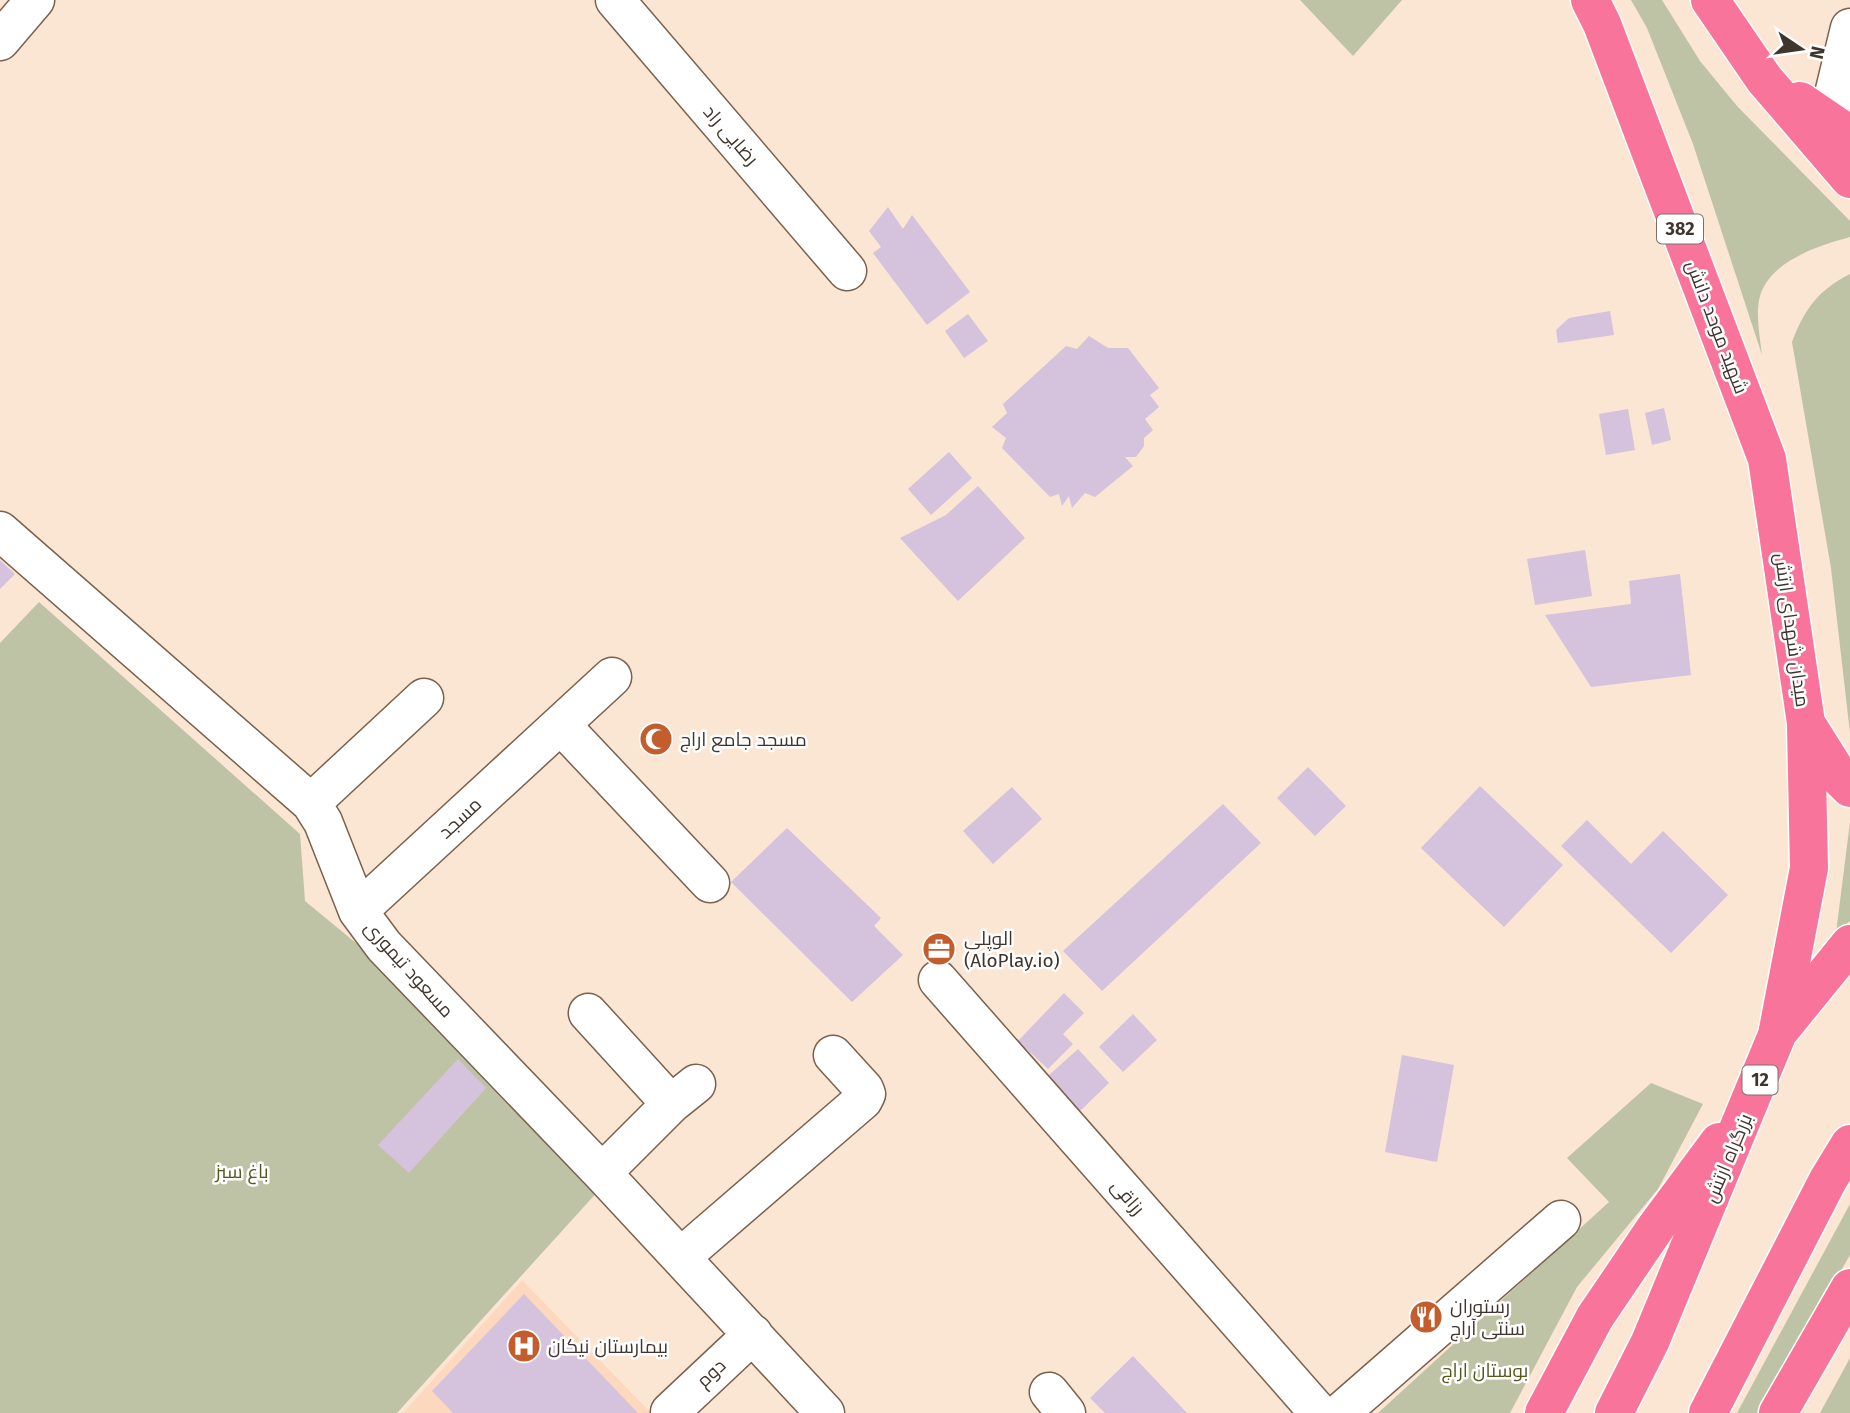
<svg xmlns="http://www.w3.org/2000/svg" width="1850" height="1413" viewBox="0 0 1850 1413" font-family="'Fira Sans',Cairo,sans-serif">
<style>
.built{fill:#fcd9be}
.green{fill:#bfc3a5}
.building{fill:#d5c2dd}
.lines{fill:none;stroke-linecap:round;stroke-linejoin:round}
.minor-casing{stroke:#79614e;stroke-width:41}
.highway-casing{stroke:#fff;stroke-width:41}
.minor{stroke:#fff;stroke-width:38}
.highway{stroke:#f8749b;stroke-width:38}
.labels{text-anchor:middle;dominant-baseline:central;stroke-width:5;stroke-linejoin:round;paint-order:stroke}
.shield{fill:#fff;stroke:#79726b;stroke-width:2}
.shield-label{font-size:18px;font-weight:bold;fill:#40352c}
.street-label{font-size:19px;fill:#40352c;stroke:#fff}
.poi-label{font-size:19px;fill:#40352c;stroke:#fff;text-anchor:start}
.park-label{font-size:19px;fill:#55591f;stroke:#fff}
</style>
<rect width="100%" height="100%" fill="#fbe5d3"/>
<path class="built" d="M522 1280 651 1413H403Z"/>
<path class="green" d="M1300 0H1402L1353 56Z
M1631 0H1662L1700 61 1737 106 1850 221V237C1817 246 1767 262 1759 300 1756 317 1760 338 1762 355L1693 144 1647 28Z
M1850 274V733L1831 568 1792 342C1804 310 1818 290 1850 274Z
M39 602 300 834 305 901 362 948 600 1189 397 1413H0V643Z
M1850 822V921L1836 933Z
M1651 1083 1703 1104 1658 1189 1577 1287 1510 1413H1378L1609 1202 1567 1158Z
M1850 1204V1255L1759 1413H1737Z
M1850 1358V1413H1820Z"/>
<path class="building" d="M888 207 903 229 912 215 970 292 927 325 873 253 881 247 869 231Z
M1610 311 1614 335 1558 343 1556 330 1569 318Z
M968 314 988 341 964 358 945 331Z
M1089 336 1108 348H1128L1159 388 1150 395 1159 407 1145 419 1153 430 1144 438V446L1136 457H1125L1133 466 1095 497 1085 493 1072 508 1069 496 1062 506 1059 494 1050 497 1002 448 1006 438 992 427 1007 413 1003 404 1066 346 1077 349Z
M1664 408 1671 440 1652 445 1645 413Z
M1628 409 1635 450 1606 455 1599 414Z
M949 452 972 478 931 515 908 489Z
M978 486 1025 538 958 601 900 538 946 515Z
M1585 550 1592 596 1535 605 1527 559Z
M0 560 15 574 0 589Z
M1680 574 1691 675 1591 687 1545 615 1631 604 1629 581Z
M1308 767 1346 806 1315 836 1277 798Z
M1480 786 1563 865 1504 927 1421 848Z
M1012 787 1042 819 993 864 963 831Z
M1223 804 1261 843 1102 991 1063 951Z
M1587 820 1631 864 1663 831 1728 895 1671 953 1561 846Z
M787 828 881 918 874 926 903 955 852 1002 731 882Z
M1064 993 1084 1013 1063 1034 1073 1044 1048 1069 1018 1041Z
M1133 1014 1157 1040 1123 1072 1099 1047Z
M1078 1049 1109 1083 1080 1111 1048 1076Z
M1402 1055 1454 1065 1437 1162 1385 1152Z
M458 1059 486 1088 409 1173 378 1145Z
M524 1294 638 1413H453L432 1391Z
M1133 1356 1187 1413H1105L1090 1398Z"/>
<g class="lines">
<defs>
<path id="minor" d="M615 0 847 271
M0 41 35 0
M1828 119 1850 28
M0 531 311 803 323 822 358 911 384 946 602 1173 825 1413
M561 725 710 883
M311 803 424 698
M358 911 612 677
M938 980 1319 1413
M588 1013 671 1104
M602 1173 671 1104 696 1084
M681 1257 863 1100 866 1094 864 1089 833 1055
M1049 1392 1066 1413
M670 1412 753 1334
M1340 1413 1561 1220"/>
<path id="highway" d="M1590 0 1602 24 1767 459 1806 723 1841 779 1850 788
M1710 0 1764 79 1850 179
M1800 101 1850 135
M1781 1029 1850 944
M1544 1413 1595 1317 1656 1227 1719 1142
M1614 1413 1650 1342 1777 1035 1809 868 1806 725
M1708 1413 1828 1180 1850 1144
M1778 1413 1850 1288"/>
</defs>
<use href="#minor" class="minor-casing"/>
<use href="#highway" class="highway-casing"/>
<use href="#minor" class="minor"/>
<use href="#highway" class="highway"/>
</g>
<defs>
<symbol id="mosque-disc" viewBox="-11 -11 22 22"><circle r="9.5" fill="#c35d2e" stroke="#fff"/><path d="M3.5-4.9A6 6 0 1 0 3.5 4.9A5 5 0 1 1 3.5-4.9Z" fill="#fff"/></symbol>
<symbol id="office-disc" viewBox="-11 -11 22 22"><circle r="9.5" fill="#c35d2e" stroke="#fff"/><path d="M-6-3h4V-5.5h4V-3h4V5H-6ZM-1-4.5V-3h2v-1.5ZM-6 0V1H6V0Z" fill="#fff"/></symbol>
<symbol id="restaurant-disc" viewBox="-11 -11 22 22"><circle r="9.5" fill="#c35d2e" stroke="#fff"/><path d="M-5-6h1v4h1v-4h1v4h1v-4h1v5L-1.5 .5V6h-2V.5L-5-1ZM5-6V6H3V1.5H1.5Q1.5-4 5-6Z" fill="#fff"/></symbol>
<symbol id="hospital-disc" viewBox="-11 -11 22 22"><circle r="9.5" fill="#c35d2e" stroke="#fff"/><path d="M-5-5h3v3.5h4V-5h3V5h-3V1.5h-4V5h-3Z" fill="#fff"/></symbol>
</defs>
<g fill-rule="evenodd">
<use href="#mosque-disc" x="637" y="720" width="38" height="38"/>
<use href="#office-disc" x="920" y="930" width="38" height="38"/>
<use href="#restaurant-disc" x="1407" y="1298" width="38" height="38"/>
<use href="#hospital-disc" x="505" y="1327" width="38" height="38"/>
</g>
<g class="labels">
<g class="shield">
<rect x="1657" y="214.5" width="46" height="29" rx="5"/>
<rect x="1742.5" y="1065.5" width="35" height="29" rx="5"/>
</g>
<g class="shield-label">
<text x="1680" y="229">382</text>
<text x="1760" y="1080">12</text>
</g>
<g class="street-label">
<text transform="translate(731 135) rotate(49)">رضایی راد</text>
<text transform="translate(1717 327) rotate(69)">شهید موحد دانش</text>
<text transform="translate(1792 630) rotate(82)">میدان شهدای ارتش</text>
<text transform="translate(460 818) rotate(-43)">مسجد</text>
<text transform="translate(409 969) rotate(48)">مسعود تیموری</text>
<text transform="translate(1728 1158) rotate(-67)">بزرگراه ارتش</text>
<text transform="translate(1128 1197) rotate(49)">رزاقی</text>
<text transform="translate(711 1373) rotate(-43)">دوم</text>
</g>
<g class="poi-label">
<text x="680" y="739">مسجد جامع اراج</text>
<text x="964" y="938">الوپلی<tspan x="964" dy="22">(AloPlay.io)</tspan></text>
<text x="1450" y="1306">رستوران<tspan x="1450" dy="22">سنتی آراج</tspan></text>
<text x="548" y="1346">بیمارستان نیکان</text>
</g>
<g class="park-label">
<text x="242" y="1171">باغ سبز</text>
<text x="1485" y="1370">بوستان اراج</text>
</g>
</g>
<g transform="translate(1801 49) rotate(103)" stroke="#ffffff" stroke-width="5" paint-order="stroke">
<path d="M0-5L12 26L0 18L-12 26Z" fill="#40352c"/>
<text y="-10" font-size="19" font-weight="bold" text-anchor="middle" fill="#40352c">N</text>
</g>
</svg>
